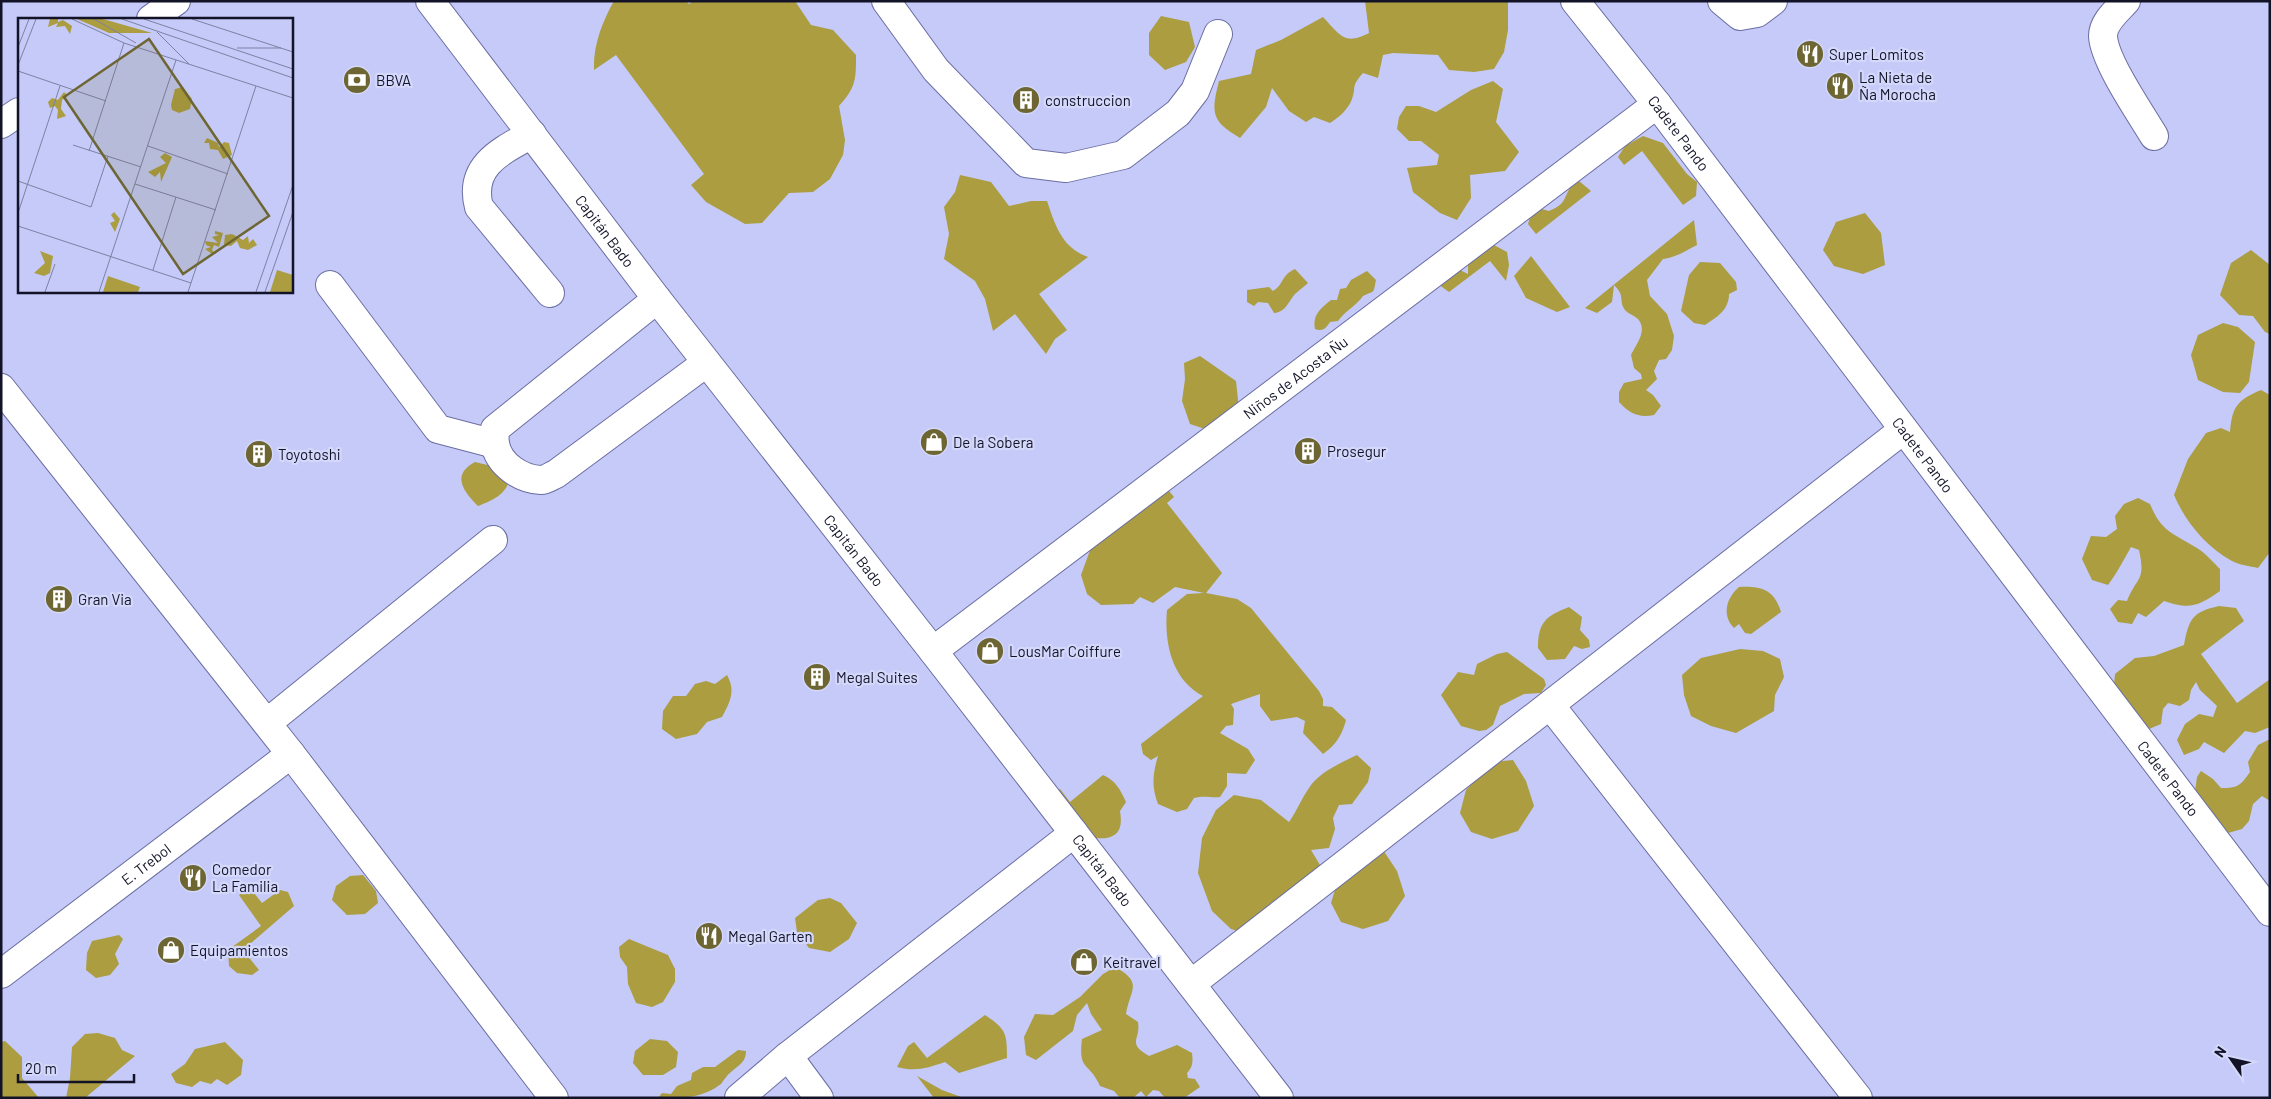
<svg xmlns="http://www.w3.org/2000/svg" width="2271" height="1099" viewBox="0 0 2271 1099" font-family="Barlow,sans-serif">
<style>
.green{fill:#ab9d40}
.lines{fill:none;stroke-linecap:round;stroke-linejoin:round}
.minor-casing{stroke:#6b6ea2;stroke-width:30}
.minor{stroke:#fff;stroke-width:28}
.labels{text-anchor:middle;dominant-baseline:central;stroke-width:4.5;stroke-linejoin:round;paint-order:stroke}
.poi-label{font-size:15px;fill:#121327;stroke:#d4d8fb;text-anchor:start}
.street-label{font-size:15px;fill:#121327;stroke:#d4d8fb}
.inset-road{fill:none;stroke:#7d81a4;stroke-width:1}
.view{fill:#6e6632;fill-opacity:0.15;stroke:#6e6632;stroke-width:2.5}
.inset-edge{fill:none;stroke:#121327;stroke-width:2.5}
</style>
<rect width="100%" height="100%" fill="#c5caf8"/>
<path class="green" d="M614 1H686L689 4 693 1H795L811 25 833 30 856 55C856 80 856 87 839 106L845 140 843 155 830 179 813 192 789 193 762 223 745 224 706 202 691 185 704 174 616 55 594 70C593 46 602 22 614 1Z
M1365 1H1508V30L1504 52 1494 69 1474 72 1449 70 1438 55 1393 53 1383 55 1378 78 1363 73C1350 88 1357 85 1352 99 1348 110 1339 117 1330 123L1314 117 1306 122 1289 111 1272 88 1266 107 1240 138C1211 121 1211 113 1219 81L1251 74 1256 50 1281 40 1323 17C1340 35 1344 46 1369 33Z
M1161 16 1189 22 1195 47 1186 62 1165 70 1149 55V33Z
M1493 81 1503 89 1496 122 1519 152 1505 171 1470 175 1471 198 1457 220 1440 213 1413 192 1407 168 1437 165 1439 155 1421 141H1409L1397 129 1399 117 1406 106H1419L1436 112 1471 90Z
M1643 136 1663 143 1687 174 1697 182 1696 196 1683 205 1642 151 1624 165 1618 157 1625 146Z
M960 175 991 182 1009 206 1031 201H1047C1055 225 1062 248 1088 257L1039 294 1067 330 1055 339 1046 354 1015 314 993 331 985 299 975 281 944 259 949 234 944 207 955 192Z
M1579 181 1591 191 1536 234 1528 224 1531 214 1538 208 1549 211C1553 209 1558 207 1561 204 1568 197 1567 185 1579 181Z
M1865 213 1881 233 1885 265 1863 274 1834 266 1823 250 1836 222Z
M1694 220 1697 245C1685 251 1677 257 1663 259L1647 280 1650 296 1667 314 1674 336 1672 350 1666 359 1659 360 1654 371 1657 379 1646 390 1653 395 1661 406 1654 415C1639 418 1630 414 1619 402V392L1624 383 1642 379 1641 374 1634 368 1631 355C1636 344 1648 331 1638 319 1634 315 1628 314 1625 310 1618 300 1626 297 1614 285L1612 302 1597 313 1585 308Z
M1492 244 1507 252 1509 265 1506 281 1490 261 1449 292 1438 284 1458 269 1468 274V255Z
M2251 250 2270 265V334L2265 332 2253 316 2239 315 2220 295 2231 263Z
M1531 256 1570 307 1557 312 1526 298 1514 276Z
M1700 262 1720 263 1736 282 1737 290 1729 294C1729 310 1717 317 1705 325L1694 323 1681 311 1689 275Z
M1295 269 1308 283C1304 287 1299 290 1295 294 1288 302 1286 312 1274 313L1268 303 1258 302 1254 306 1247 302V290L1269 287 1273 291C1284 285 1280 276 1295 269Z
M1367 271 1376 280C1373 295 1375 290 1363 296 1356 306 1345 311 1338 321L1330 322C1326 328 1323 332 1315 329 1312 315 1321 308 1331 300H1337L1340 289 1346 288 1351 280Z
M2223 323 2238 327 2255 342 2249 382 2240 393 2223 392 2198 380 2191 355 2198 335Z
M1200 356 1236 381 1240 419 1220 434 1190 424 1182 401 1185 379 1184 363Z
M2261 390 2270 395V552L2258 568C2250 566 2239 565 2232 561 2206 547 2185 521 2174 495L2188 459 2206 433 2221 428 2230 432C2232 407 2237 400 2261 390Z
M475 462 504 469 510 478C506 495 493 500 478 506 463 491 451 475 475 462Z
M1157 490 1169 491 1174 497 1167 503 1222 573 1206 593 1237 599 1251 608 1319 691 1323 699V706L1332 707 1346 720C1342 735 1336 745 1323 754L1303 733 1305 721 1297 717 1271 721 1260 706V694L1231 704 1234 709 1233 725 1226 726 1220 733 1248 749 1255 760 1246 774 1227 773V786L1220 797C1211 798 1204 795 1194 798L1187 809 1177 812 1158 804C1151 786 1153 773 1158 756L1151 760 1143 754 1141 744 1203 696C1172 680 1164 643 1167 610L1187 594 1204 593 1175 587 1153 603 1140 597 1133 604 1101 605 1087 594 1081 575 1096 534 1122 525 1130 520 1140 501Z
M2138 498 2150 504C2162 534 2176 534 2200 550 2207 555 2214 563 2220 569V591C2198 606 2190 610 2164 601L2146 617 2138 613 2132 624 2118 622 2110 609 2118 600 2127 601C2137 576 2146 582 2139 550L2131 547C2123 561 2117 573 2108 585L2092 580 2082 559 2091 536 2106 537 2117 529 2115 516 2124 504Z
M1739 587C1761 586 1774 589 1781 612L1751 634 1745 633 1739 624 1734 628C1721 615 1727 597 1739 587Z
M2219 606 2236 608 2244 621 2201 654 2237 703 2270 679V727L2255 733 2245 731 2224 753 2204 742 2199 749 2184 755 2177 740 2185 724 2199 714 2213 717 2217 706 2200 690 2196 682 2191 690 2189 700 2180 706 2168 703 2163 709 2161 724 2149 729 2129 727 2112 705 2115 674 2135 658 2154 656 2184 645C2189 619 2192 612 2219 606Z
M1569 607 1582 617 1580 630 1589 640 1590 647 1582 649 1574 646 1565 659 1547 660 1538 648C1538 622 1546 616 1569 607Z
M1740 649 1763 651 1780 659 1784 677 1775 695 1774 711 1736 733 1711 726 1691 716 1684 695 1682 675 1701 658Z
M1507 652 1544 679 1546 685 1541 693 1524 694 1500 706 1493 725 1486 730 1479 731 1461 726 1441 695 1458 672 1474 675 1477 664 1497 654Z
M727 675C736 691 730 702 722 717L707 722 697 734 676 739 662 729 663 711 673 696H686L695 684 706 681 715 684Z
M2270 739V801L2262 796 2253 804 2249 821 2242 829 2228 833H2218L2194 799 2197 777 2201 771 2213 779 2221 788C2238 788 2240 786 2250 772L2248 762 2258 745Z
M1357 755 1371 768 1368 782 1352 804 1339 805 1333 818 1335 829 1329 848 1311 850 1320 865 1312 877 1253 936 1231 929 1212 911 1198 873 1202 838 1216 810 1234 795 1261 800 1289 822C1297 811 1301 799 1309 788 1319 772 1341 763 1357 755Z
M1513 760 1526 781 1534 806 1518 831 1492 839 1471 832 1460 813 1466 790 1493 762Z
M1103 775C1116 781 1120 789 1126 802L1120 811C1124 834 1114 840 1093 838L1052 792 1060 789 1070 802Z
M1383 850 1397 871 1405 896 1388 921 1363 929 1341 922 1331 903 1338 880Z
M363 875 376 891 378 903 365 914 347 915 332 900 336 886 350 876Z
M250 888 262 903 280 890 288 892 294 906 243 950 259 970 252 975 237 973 229 966 228 950 261 926 239 895Z
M830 898 841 903 857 923 849 939 830 952 809 948 797 932 795 918 818 900Z
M119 935 123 939 115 954 119 964 110 975 96 978 86 970 87 953 92 941Z
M629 939 668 955 675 969V982L663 1002 652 1007 636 1003 628 984 627 967 620 957 619 947Z
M1115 967C1144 983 1130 989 1126 1014L1138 1022C1141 1040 1126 1043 1149 1056L1177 1045 1192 1053C1193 1061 1193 1067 1187 1073L1188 1078 1195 1079 1200 1087 1184 1098H1165L1159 1091 1153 1090 1146 1097 1141 1091 1133 1098H1120L1114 1091 1100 1086C1089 1061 1078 1072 1082 1039L1102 1030 1091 1014 1087 1003 1077 1015 1073 1031 1036 1060 1026 1055 1024 1037 1035 1014 1053 1015 1080 997 1103 974Z
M985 1015C1006 1029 1007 1033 1007 1058L959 1073 945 1062C928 1068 915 1072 897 1067L908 1046 914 1042 927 1058Z
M98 1033 115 1038 122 1050 135 1056 85 1098H66L70 1078 72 1047 85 1034Z
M650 1039 667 1041 678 1052 676 1067 663 1075H643L633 1063 635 1051Z
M5 1041 22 1057V1078L39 1098H1V1042Z
M225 1042 243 1060 241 1075 227 1085 217 1079 211 1084 200 1081 192 1087 176 1083 171 1074 185 1064 195 1049Z
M738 1050 746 1051C746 1062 739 1065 731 1072 727 1075 724 1080 721 1084 701 1099 682 1098 658 1098L662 1093 671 1094 677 1086 691 1080 692 1073 703 1067H715Z
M917 1076 942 1090 964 1098H934Z"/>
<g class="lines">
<defs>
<g id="minor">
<path id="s1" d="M430 1 657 299 933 651 1279 1098"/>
<path d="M886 1 936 70 1026 163 1066 168 1123 155 1178 113 1195 91 1218 34"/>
<path id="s2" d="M1575 1 1657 104 2270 912"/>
<path d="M1722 1 1740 16 1757 13 1773 1"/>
<path d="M2126 1C2117 11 2103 22 2103 36 2104 61 2141 114 2154 136"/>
<path d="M151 19 176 1"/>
<path d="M1 124 19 112"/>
<path d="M532 134C501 151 468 166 479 207L550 293"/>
<path d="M330 285 438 429 495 444"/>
<path d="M657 299 495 429C495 433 494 440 495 444 499 465 521 479 541 480 546 480 551 476 556 474L706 363"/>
<path d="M1 388 291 754 554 1098"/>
<path id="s3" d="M933 651 1657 104"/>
<path d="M1550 705 1858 1098"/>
<path d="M267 723 493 540"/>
<path id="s4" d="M1 974 291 754"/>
<path d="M1191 984 1903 430"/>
<path d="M788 1056 819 1098"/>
<path d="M739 1098 788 1056 1074 833"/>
</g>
</defs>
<use href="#minor" class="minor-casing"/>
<use href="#minor" class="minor"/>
</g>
<defs>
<symbol id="restaurant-disc" viewBox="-11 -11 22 22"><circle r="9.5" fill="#6e6632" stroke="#d4d8fb"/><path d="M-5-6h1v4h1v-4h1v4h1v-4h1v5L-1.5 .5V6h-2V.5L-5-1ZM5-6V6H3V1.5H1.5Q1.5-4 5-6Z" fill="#fff"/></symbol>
<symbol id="bank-disc" viewBox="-11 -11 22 22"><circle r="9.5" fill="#6e6632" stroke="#d4d8fb"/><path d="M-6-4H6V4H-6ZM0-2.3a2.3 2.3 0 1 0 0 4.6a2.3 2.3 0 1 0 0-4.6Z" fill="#fff"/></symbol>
<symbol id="building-disc" viewBox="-11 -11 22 22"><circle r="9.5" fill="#6e6632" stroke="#d4d8fb"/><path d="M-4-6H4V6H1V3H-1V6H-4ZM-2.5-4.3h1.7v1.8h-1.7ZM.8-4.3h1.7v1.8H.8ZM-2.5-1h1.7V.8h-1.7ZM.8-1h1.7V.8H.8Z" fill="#fff"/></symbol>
<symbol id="shop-disc" viewBox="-11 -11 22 22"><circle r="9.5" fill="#6e6632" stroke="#d4d8fb"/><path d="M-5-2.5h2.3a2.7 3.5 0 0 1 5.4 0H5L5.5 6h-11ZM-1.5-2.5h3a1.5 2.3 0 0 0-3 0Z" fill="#fff"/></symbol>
</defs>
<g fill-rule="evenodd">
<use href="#restaurant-disc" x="1794" y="38" width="32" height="32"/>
<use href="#bank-disc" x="341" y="64" width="32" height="32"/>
<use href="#restaurant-disc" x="1824" y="70" width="32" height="32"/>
<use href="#building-disc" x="1010" y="84" width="32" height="32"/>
<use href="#shop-disc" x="918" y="426" width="32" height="32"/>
<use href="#building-disc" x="1292" y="435" width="32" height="32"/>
<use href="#building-disc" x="243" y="438" width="32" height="32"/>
<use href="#building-disc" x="43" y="583" width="32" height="32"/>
<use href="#shop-disc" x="974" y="635" width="32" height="32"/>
<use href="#building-disc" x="801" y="661" width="32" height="32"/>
<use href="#restaurant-disc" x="177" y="862" width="32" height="32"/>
<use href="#restaurant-disc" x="693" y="920" width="32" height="32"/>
<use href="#shop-disc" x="155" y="934" width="32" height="32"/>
<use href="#shop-disc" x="1068" y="946" width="32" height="32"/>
</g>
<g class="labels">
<g class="poi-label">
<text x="1829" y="54">Super Lomitos</text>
<text x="1859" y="77">La Nieta de<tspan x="1859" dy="17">Ña Morocha</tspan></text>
<text x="376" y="80">BBVA</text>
<text x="1045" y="100">construccion</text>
<text x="953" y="442">De la Sobera</text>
<text x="1327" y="451">Prosegur</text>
<text x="278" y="454">Toyotoshi</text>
<text x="78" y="599">Gran Via</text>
<text x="1009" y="651">LousMar Coiffure</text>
<text x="836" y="677">Megal Suites</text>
<text x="212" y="869">Comedor<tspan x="212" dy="17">La Familia</tspan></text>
<text x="728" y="936">Megal Garten</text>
<text x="190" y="950">Equipamientos</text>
<text x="1103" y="962">Keitravel</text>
</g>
<g class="street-label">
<text stroke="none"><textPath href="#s2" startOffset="168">Cadete Pando</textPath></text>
<text stroke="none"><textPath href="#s1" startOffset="289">Capitán Bado</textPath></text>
<text stroke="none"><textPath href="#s3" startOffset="454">Niños de Acosta Ñu</textPath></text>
<text stroke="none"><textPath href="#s2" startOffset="572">Cadete Pando</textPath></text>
<text stroke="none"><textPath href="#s1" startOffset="694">Capitán Bado</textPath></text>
<text stroke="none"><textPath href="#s2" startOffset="978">Cadete Pando</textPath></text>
<text stroke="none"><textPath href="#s4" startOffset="182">E. Trebol</textPath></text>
<text stroke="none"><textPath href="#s1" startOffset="1099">Capitán Bado</textPath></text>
</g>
</g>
<g transform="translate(18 18)">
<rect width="275" height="275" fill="#c5caf8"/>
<path d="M32 1H40V4L45 2 54 8 52 16 47 8 38 9 40 5 30 9ZM59 1H85L134 15H91ZM165 69 174 81 172 91 161 95 154 92 153 87 157 71ZM46 74 50 78 44 82 43 91 48 98 39 101 40 92 37 88 32 90 30 84 34 80 40 82ZM189 120 200 125 201 129 206 124 211 125 214 137 205 141 200 132 192 131 191 125H186ZM147 135 154 139 143 164 142 154 137 159 130 154 148 145 142 139ZM96 194 102 201 97 214 92 205 97 203 93 197ZM197 213 205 215 201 229 196 227 194 232 198 236H194L187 231 193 229 188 227 187 223 200 225 194 219 201 217 197 216ZM214 216 225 222 230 218 231 225 235 221 239 227 230 232 222 230 219 223 213 228 206 227 207 217ZM22 233 35 238 32 255 26 258 16 255 27 245ZM259 252 275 257V274H252ZM90 258 122 269 120 274H85Z" fill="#ab9d40"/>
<path class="inset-road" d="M54 1 106 25 275 80M76 1 118 25M104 1 275 60M126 1 275 51M174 1 275 34M139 14 171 46M0 29 11 1M219 30H263M0 47 18 1M0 53 88 83M55 127 123 149M130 128 210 156M71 133 106 25M0 163 73 189 90 138M117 166 198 192M0 195 42 68M0 208 173 265M135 252 158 179M27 274 37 246M81 274 158 42M170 274 238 68M238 274 275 167M247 274 275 194"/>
<path class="view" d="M131 21 251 198 165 256 46 79Z"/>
<rect width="275" height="275" class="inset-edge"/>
</g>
<rect width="2271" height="1099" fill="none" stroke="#121327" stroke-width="5"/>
<g transform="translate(2231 1059) rotate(304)" stroke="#d4d8fb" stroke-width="4" paint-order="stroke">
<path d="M0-4L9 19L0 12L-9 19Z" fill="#121327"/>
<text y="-8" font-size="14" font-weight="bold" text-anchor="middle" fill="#121327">N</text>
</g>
<path d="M18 1074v8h116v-8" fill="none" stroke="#121327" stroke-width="2.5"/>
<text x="25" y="1074" font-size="15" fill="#121327" stroke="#d4d8fb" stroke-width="4" paint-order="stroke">20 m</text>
</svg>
